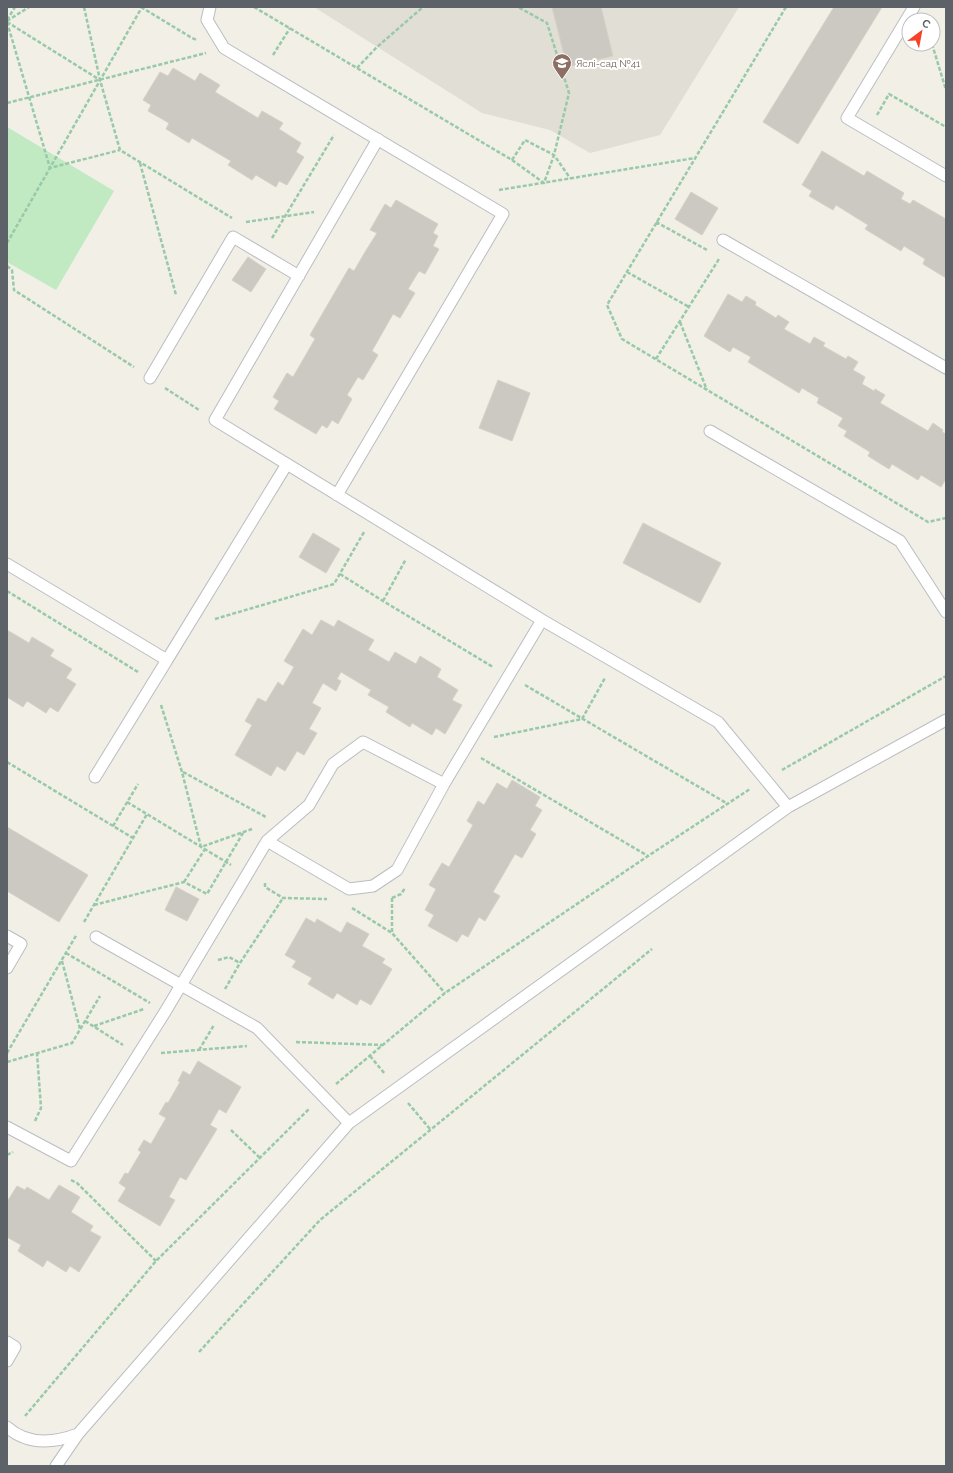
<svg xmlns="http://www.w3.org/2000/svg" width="953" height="1473" viewBox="0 0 953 1473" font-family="Raleway,sans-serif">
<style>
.education{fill:#e1ded5}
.green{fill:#c1eac3}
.building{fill:#ccc9c3;stroke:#d6d1c4}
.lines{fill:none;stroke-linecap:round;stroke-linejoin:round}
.service-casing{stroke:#babdc2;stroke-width:13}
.path{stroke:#98c9a9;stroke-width:2.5;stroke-dasharray:4 2;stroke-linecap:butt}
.service{stroke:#fff;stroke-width:11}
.labels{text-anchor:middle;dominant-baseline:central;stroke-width:4;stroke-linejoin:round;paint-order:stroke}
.education-label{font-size:10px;fill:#785e54;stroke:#fff;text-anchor:start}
</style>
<rect width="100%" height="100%" fill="#f1efe6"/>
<path class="education" d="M314 7H739L660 135 590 153 550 130 482 113Z"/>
<path class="green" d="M7 127 114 191 56 290 7 262Z"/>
<path class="building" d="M552 7H601L613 56 567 67Z
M834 7H882L798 144 763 122Z
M173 68 195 81 200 73 220 85 215 92 258 118 262 111 283 123 279 129 301 143 296 152 304 157 287 185 279 181 276 187 256 175 252 180 228 165 231 161 192 138 189 143 166 129 169 123 148 111 151 105 143 100 160 72 168 76Z
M822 151 864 176 867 171 904 193 901 199 910 204 913 200 946 219V278L923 264 925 259 904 246 901 251 865 229 868 225 836 205 833 210 809 196 812 191 802 185Z
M691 192 718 208 702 235 675 219Z
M396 200 438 224 433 233 438 236 433 246 439 249 425 274 419 271 408 289 415 293 400 318 393 314 372 351 378 355 363 380 358 377 347 395 352 399 338 424 332 420 327 428 322 425 316 434 274 409 279 401 273 397 287 373 293 377 315 339 310 335 349 268 354 271 365 252 377 233 370 230 385 204 391 208Z
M248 257 266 269 251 292 232 280Z
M728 294 742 302 746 296 756 302 755 305 776 318 778 315 789 322 784 329 810 344 814 337 825 343 823 346 846 359 848 356 858 362 853 370 865 377 862 384 874 391 875 389 885 395 880 403 928 431 933 423 943 430 942 432 946 434V479L941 487 921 475 918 480 892 464 889 469 868 456 870 452 844 436 847 431 838 426 843 418 817 403 819 398 802 388 799 393 748 362 751 357 733 347 730 352 704 336Z
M498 380 530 393 512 441 479 428Z
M643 523 721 563 700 603 623 563Z
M313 533 340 549 326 573 299 557Z
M321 620 334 627 338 620 374 640 368 650 389 662 395 652 416 664 420 656 441 669 437 677 458 690 452 700 462 705 445 734 436 728 432 735 412 723 410 727 386 712 389 707 368 695 371 690 341 672 337 679 341 681 336 691 323 683 312 703 321 708 309 729 317 733 304 755 297 751 285 771 277 766 271 776 235 755 252 725 245 721 258 698 266 702 278 682 283 686 294 667 284 661 303 629 312 635Z
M7 630 29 643 32 637 54 650 50 656 72 669 66 678 76 684 58 712 50 707 46 713 27 701 23 707 7 697Z
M512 780 540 797 535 806 542 810 530 830 536 834 522 858 515 854 493 892 500 896 485 921 479 917 468 937 462 934 457 942 428 926 434 915 425 910 436 889 429 885 442 863 449 867 473 825 467 821 478 801 484 805 497 783 507 789Z
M7 827 88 875 59 922 7 891Z
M176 887 199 899 187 921 165 910Z
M306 918 315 923 317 919 341 933 347 922 369 934 362 946 385 959 382 963 392 969 371 1005 360 999 357 1005 337 993 333 999 308 984 312 978 292 967 296 961 285 955Z
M198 1061 241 1087 226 1113 219 1109 210 1125 217 1129 186 1180 180 1177 169 1197 175 1200 160 1226 118 1201 126 1188 119 1183 125 1173 128 1174 141 1152 138 1150 144 1140 151 1144 166 1118 159 1114 166 1102 168 1103 180 1082 178 1081 183 1071 190 1075Z
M59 1185 80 1197 71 1212 93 1226 90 1231 101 1237 79 1272 70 1266 66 1272 47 1260 43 1267 18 1251 21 1245 7 1237V1202L17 1186 25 1190 27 1187 49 1200Z"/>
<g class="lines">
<defs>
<path id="service" d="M210 7 207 20 224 48 503 214 337 495
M914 7 847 118 946 176
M378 139 215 420 542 620 718 722 788 807
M723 240 946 368
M150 378 233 237 299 276
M710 431 900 541 946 612
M7 564 167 660 287 464
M95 777 167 660
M267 841 349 889 373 886 397 870 444 784
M7 936 21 944 7 968
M96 937 257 1028 349 1123
M7 1127 71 1161 165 1012 267 841 309 805 333 764 363 742 444 784 542 620
M7 1342 15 1347 7 1361
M7 1427C28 1446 54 1443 78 1434
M56 1466 78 1434 349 1123 788 807 946 720"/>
</defs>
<use href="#service" class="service-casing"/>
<path class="path" d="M84 7 100 80 120 150 232 218
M141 7 192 38 197 40
M254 7 512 160 544 183 554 155 569 93 547 23 518 7
M786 7 607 305 622 339 928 522 946 518
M7 20 15 7
M7 21 29 7
M7 22 50 168 120 150
M7 22 100 80
M932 44 946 90
M273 55 290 28
M357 68 377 47 423 7
M7 103 206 53
M877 115 889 94 946 127
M512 160 525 140 554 155 570 178
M140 163 176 295
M499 190 695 158
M246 222 314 212
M656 222 707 250
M272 238 334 135
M7 243 142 7
M7 266 12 270 14 290 134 367
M627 272 689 307
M680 322 707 390
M656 359 719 259
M165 388 199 410
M340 574 383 601 493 667
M7 591 138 672
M383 601 406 559
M215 619 334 584 364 532
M525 685 728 804
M161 705 182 772 201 847 252 829
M494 737 582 719 605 678
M481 758 648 856
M7 762 133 838
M782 770 946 676
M183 772 266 817
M127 802 231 865
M113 826 138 784
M184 882 205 849
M265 883V887L283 898 327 899
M392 898 401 894 405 888
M392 898V932
M94 905 184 882 207 894 243 833
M352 908 392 933 445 993
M84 922 147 814
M66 953 150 1003
M218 960 229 957 240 963
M62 961 80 1029
M225 989 240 963 283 898
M85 1021 123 1045
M94 1026 144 1009
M296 1042 383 1045
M199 1050 214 1025
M7 1053 77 934
M161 1053 247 1046
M370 1056 385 1074
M7 1062 72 1043 100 996
M336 1084 445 993 648 856 750 789
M408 1103 430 1129
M35 1121 41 1108 37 1053
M231 1130 260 1158
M7 1155 13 1152
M71 1180 77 1183 156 1261
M199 1352 320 1220 652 949
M25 1416 156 1261 309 1109"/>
<use href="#service" class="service"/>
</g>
<defs>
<symbol id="school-pin" viewBox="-11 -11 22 30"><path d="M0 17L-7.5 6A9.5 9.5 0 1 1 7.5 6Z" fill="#8d6e63" stroke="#fff"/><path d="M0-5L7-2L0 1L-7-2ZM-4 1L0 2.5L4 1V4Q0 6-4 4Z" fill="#fff"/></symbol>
</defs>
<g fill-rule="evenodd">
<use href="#school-pin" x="551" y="52" width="22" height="30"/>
</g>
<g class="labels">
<g class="education-label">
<text x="576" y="63">Яслі-сад №41</text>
</g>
</g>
<rect width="953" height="1473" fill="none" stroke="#5d6168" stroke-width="16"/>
<g transform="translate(921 32) rotate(32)"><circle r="19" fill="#ffffff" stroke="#bec0c3"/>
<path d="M0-3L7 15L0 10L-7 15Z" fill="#f74226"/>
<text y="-6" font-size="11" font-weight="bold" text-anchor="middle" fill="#5d6168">С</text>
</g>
</svg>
